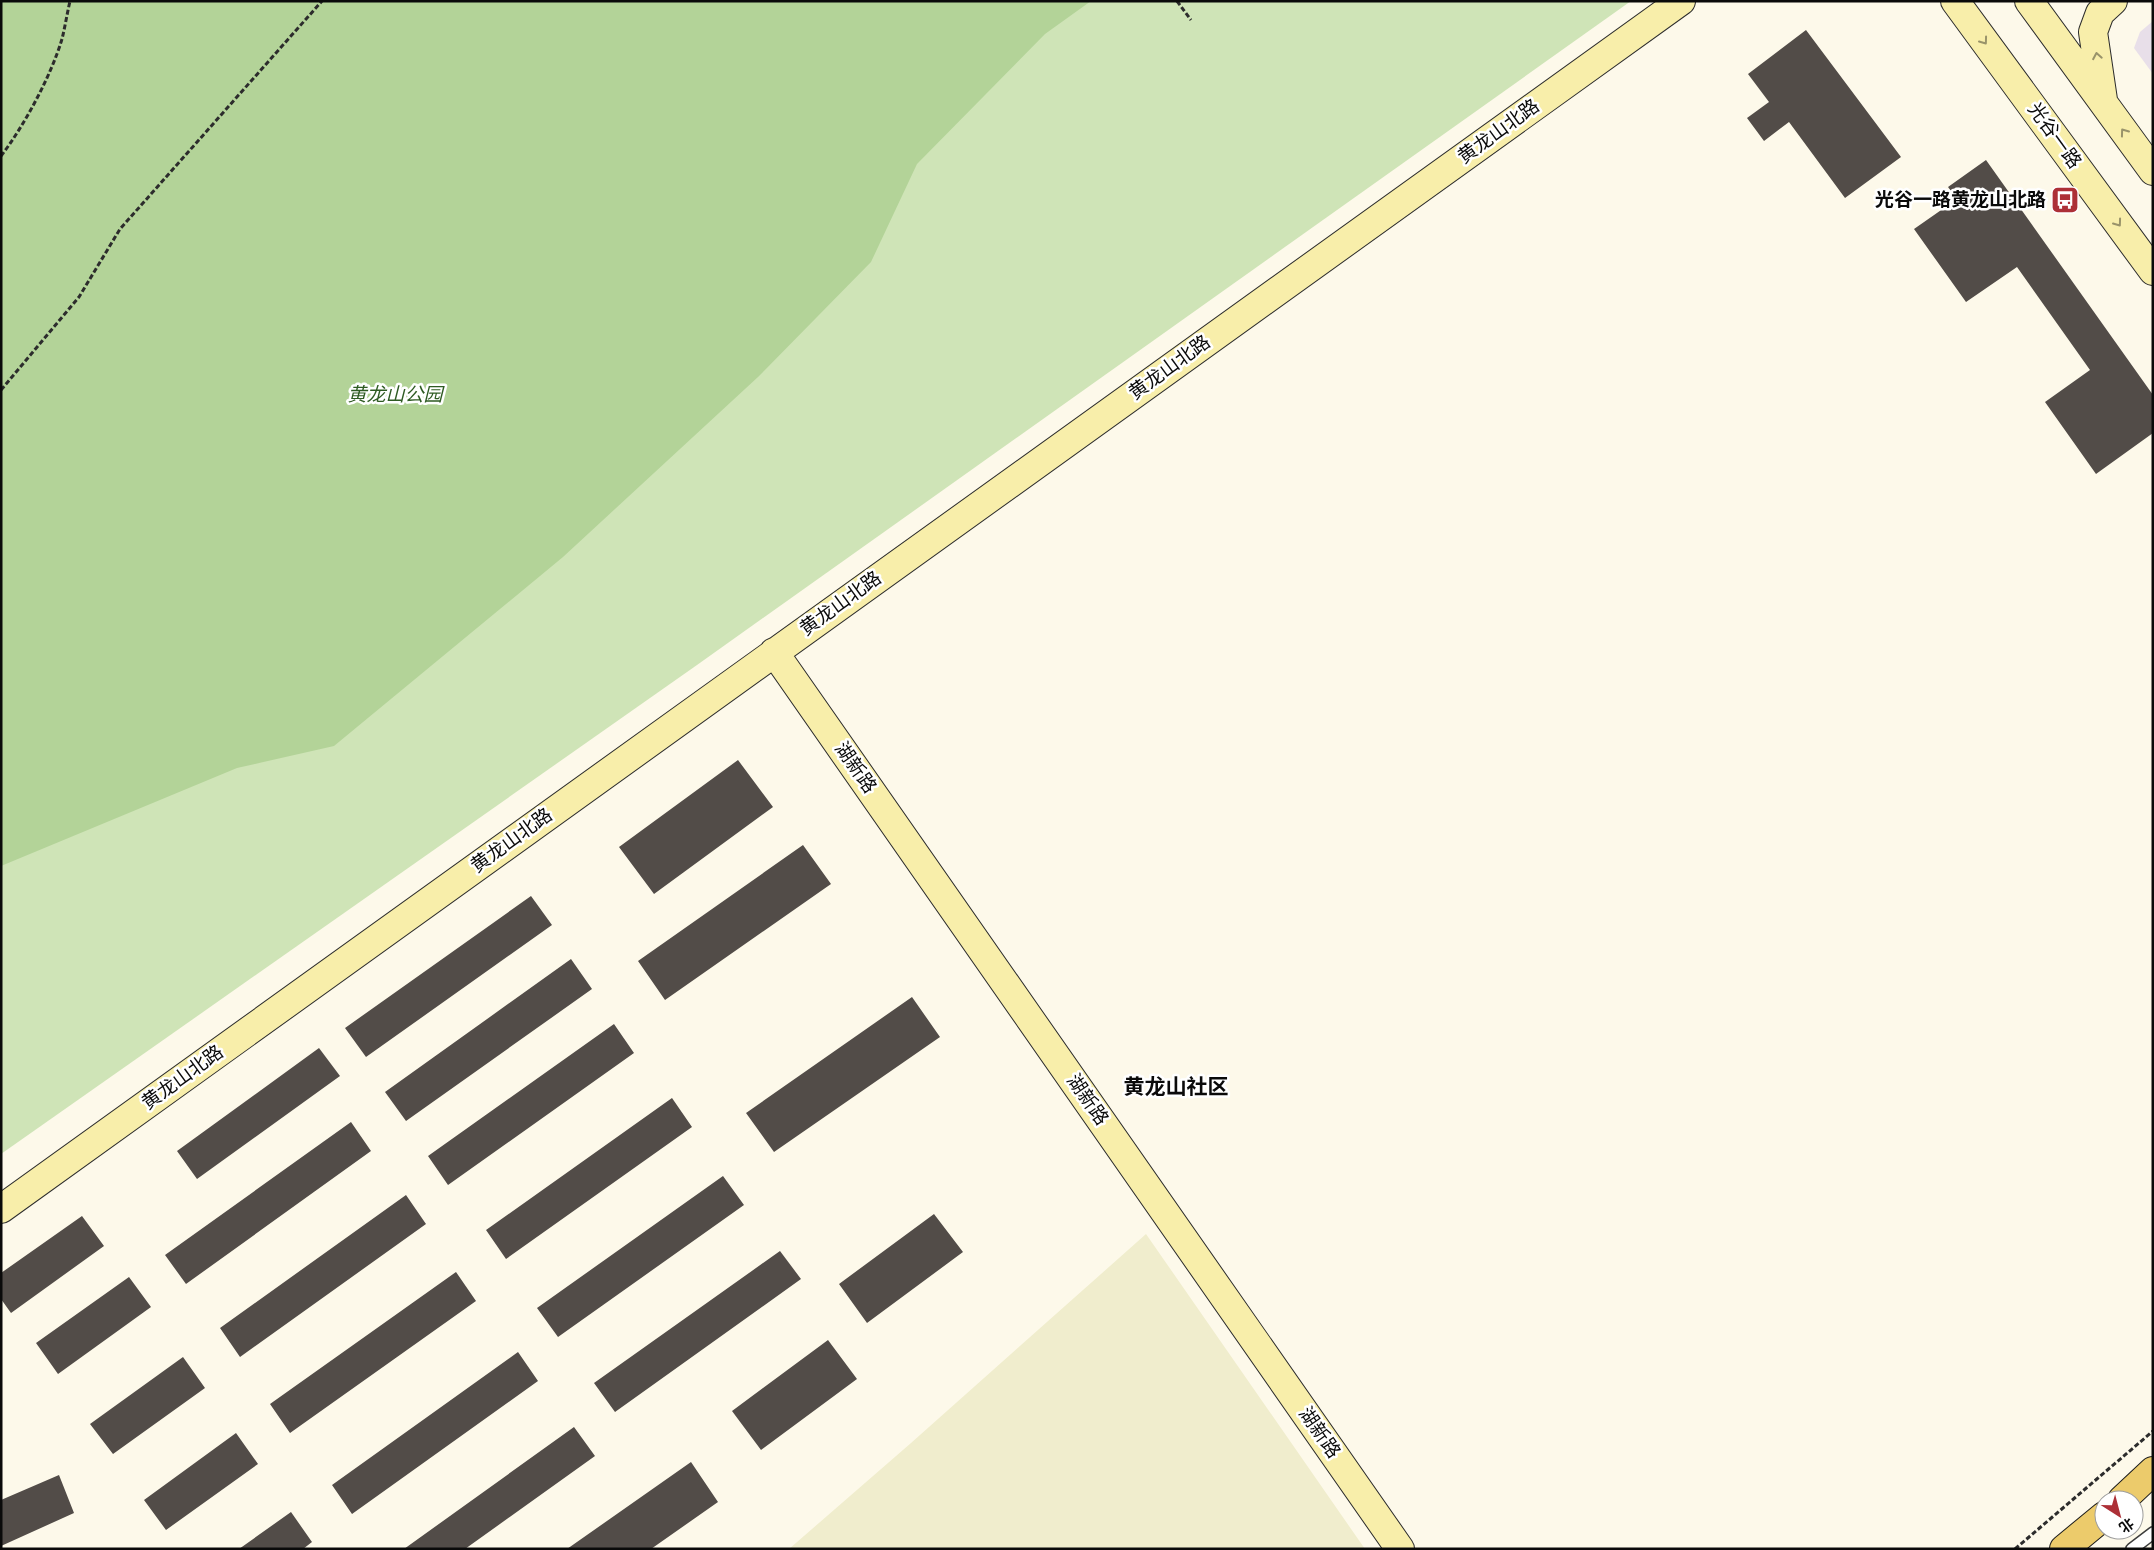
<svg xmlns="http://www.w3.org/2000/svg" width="2154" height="1550" viewBox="0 0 2154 1550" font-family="Spectral,'Noto Sans SC',serif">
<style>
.industrial{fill:#e8dfe9}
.farmland{fill:#f0edcd}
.green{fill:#cfe4b7}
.forest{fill:#b3d398}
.building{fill:#524c48}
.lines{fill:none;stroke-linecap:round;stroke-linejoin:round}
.lane-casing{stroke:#3d3d3d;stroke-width:14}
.secondary-casing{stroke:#2c2c2c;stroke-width:30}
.primary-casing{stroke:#1b1b1b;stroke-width:30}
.path{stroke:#2c2c2c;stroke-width:3;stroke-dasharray:5 2.5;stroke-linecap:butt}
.lane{stroke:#fff;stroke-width:11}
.secondary{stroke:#f8eeaa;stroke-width:28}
.primary{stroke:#eccb6b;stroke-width:28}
.oneway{stroke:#99936a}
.labels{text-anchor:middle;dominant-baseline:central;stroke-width:5;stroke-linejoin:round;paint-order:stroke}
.street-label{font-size:19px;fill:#0a0a0a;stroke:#fff}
.poi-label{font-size:19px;font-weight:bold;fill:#0a0a0a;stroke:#fff;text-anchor:end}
.park-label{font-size:19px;font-style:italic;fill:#2e5b22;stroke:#fff}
.quarter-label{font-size:21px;font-weight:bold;fill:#0a0a0a;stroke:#fff}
</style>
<rect width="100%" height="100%" fill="#fdf9ea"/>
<path class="industrial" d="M2153 21V74L2134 48 2140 32Z"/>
<path class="farmland" d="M1146 1234 1365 1549H789L911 1443Z"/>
<path class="green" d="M1 1H1631L697 665 1 1154Z"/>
<path class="forest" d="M1 1H1091L1045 34 917 164 871 262 758 377 563 557 334 746 237 768 1 866Z"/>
<path class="building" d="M1806 30 1901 157 1845 198 1789 122 1764 141 1747 118 1769 102 1748 74Z
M1986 160 2153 395V433L2096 474 2045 402 2090 370 2017 267 1966 302 1914 229 1957 199 1948 187Z
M738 760 773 807 654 894 619 847Z
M803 845 831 884 665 1000 638 961Z
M531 896 552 925 366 1057 345 1028Z
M571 959 592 989 406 1121 385 1092Z
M912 997 940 1037 774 1152 746 1113Z
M614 1024 634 1053 448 1185 428 1156Z
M319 1048 340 1076 197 1179 177 1151Z
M672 1098 692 1127 506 1259 486 1230Z
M351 1122 371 1151 186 1284 165 1255Z
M723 1176 744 1205 558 1337 537 1308Z
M406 1195 426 1224 240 1357 220 1328Z
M934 1214 963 1252 867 1323 839 1284Z
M82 1216 104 1246 11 1313 1 1299V1273Z
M780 1251 801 1279 615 1412 594 1383Z
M456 1272 476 1301 290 1433 270 1404Z
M129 1277 151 1307 58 1374 36 1343Z
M828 1340 857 1379 761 1450 732 1411Z
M518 1352 538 1381 352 1514 332 1485Z
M183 1357 205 1388 113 1454 90 1424Z
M574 1427 595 1456 465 1549H404Z
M236 1433 258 1464 166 1530 144 1500Z
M691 1462 718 1502 651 1549H567Z
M59 1475 74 1513 1 1546V1500Z
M291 1512 312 1542 303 1549H239Z"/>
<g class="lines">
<defs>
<path id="lane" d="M2132 1549 2153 1533"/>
<path id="secondary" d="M1955 1 2153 271
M2029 1 2153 171
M2103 100 2093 32 2100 13 2113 1
M774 652 1400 1549
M1 1209 1681 1"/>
<path id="primary" d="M2122 1500 2153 1471
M2064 1549 2104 1516"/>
</defs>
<use href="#lane" class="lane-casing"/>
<use href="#secondary" class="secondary-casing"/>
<use href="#primary" class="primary-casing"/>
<path class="path" d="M1177 1 1191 20
M1 156C24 126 51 76 62 39 65 27 67 14 70 1
M1 390 79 297 120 229 322 1
M2015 1549 2153 1431"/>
<use href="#lane" class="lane"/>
<use href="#secondary" class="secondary"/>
<use href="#primary" class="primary"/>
</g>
<defs><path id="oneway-chevron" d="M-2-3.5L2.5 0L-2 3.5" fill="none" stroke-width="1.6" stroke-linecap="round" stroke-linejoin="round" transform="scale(1.25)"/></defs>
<g class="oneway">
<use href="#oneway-chevron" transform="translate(1984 41) rotate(54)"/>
<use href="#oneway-chevron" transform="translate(2097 56) rotate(-100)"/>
<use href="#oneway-chevron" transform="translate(2124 132) rotate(-126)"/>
<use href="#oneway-chevron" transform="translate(2118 223) rotate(54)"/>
</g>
<defs>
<symbol id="bus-square" viewBox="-11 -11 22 22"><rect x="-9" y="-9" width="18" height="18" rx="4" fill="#ad3037" stroke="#fff"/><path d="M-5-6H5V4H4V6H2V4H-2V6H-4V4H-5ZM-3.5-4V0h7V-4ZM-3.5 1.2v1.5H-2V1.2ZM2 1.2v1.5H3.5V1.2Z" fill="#fff"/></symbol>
</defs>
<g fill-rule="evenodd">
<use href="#bus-square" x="2049" y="184" width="32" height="32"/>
</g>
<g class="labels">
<g class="street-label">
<text transform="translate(1499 132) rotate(-36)">黄龙山北路</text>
<text transform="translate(2054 136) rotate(54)">光谷一路</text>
<text transform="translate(1170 368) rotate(-36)">黄龙山北路</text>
<text transform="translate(841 604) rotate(-36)">黄龙山北路</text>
<text transform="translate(855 768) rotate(55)">湖新路</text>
<text transform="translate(512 841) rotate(-36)">黄龙山北路</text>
<text transform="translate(183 1078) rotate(-36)">黄龙山北路</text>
<text transform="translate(1087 1100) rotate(55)">湖新路</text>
<text transform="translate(1319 1433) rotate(55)">湖新路</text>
</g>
<g class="poi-label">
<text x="2046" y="200">光谷一路黄龙山北路</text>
</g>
<g class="park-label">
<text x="395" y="395">黄龙山公园</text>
</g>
<g class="quarter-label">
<text x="1176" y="1088">黄龙山社区</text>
</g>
</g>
<rect width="2154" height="1550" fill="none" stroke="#0a0a0a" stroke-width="5"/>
<g transform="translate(2119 1515) rotate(144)"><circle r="24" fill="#ffffff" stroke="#9d9d9d"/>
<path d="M0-4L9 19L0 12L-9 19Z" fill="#ad3037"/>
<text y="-8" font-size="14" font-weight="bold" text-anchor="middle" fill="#0a0a0a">北</text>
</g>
</svg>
